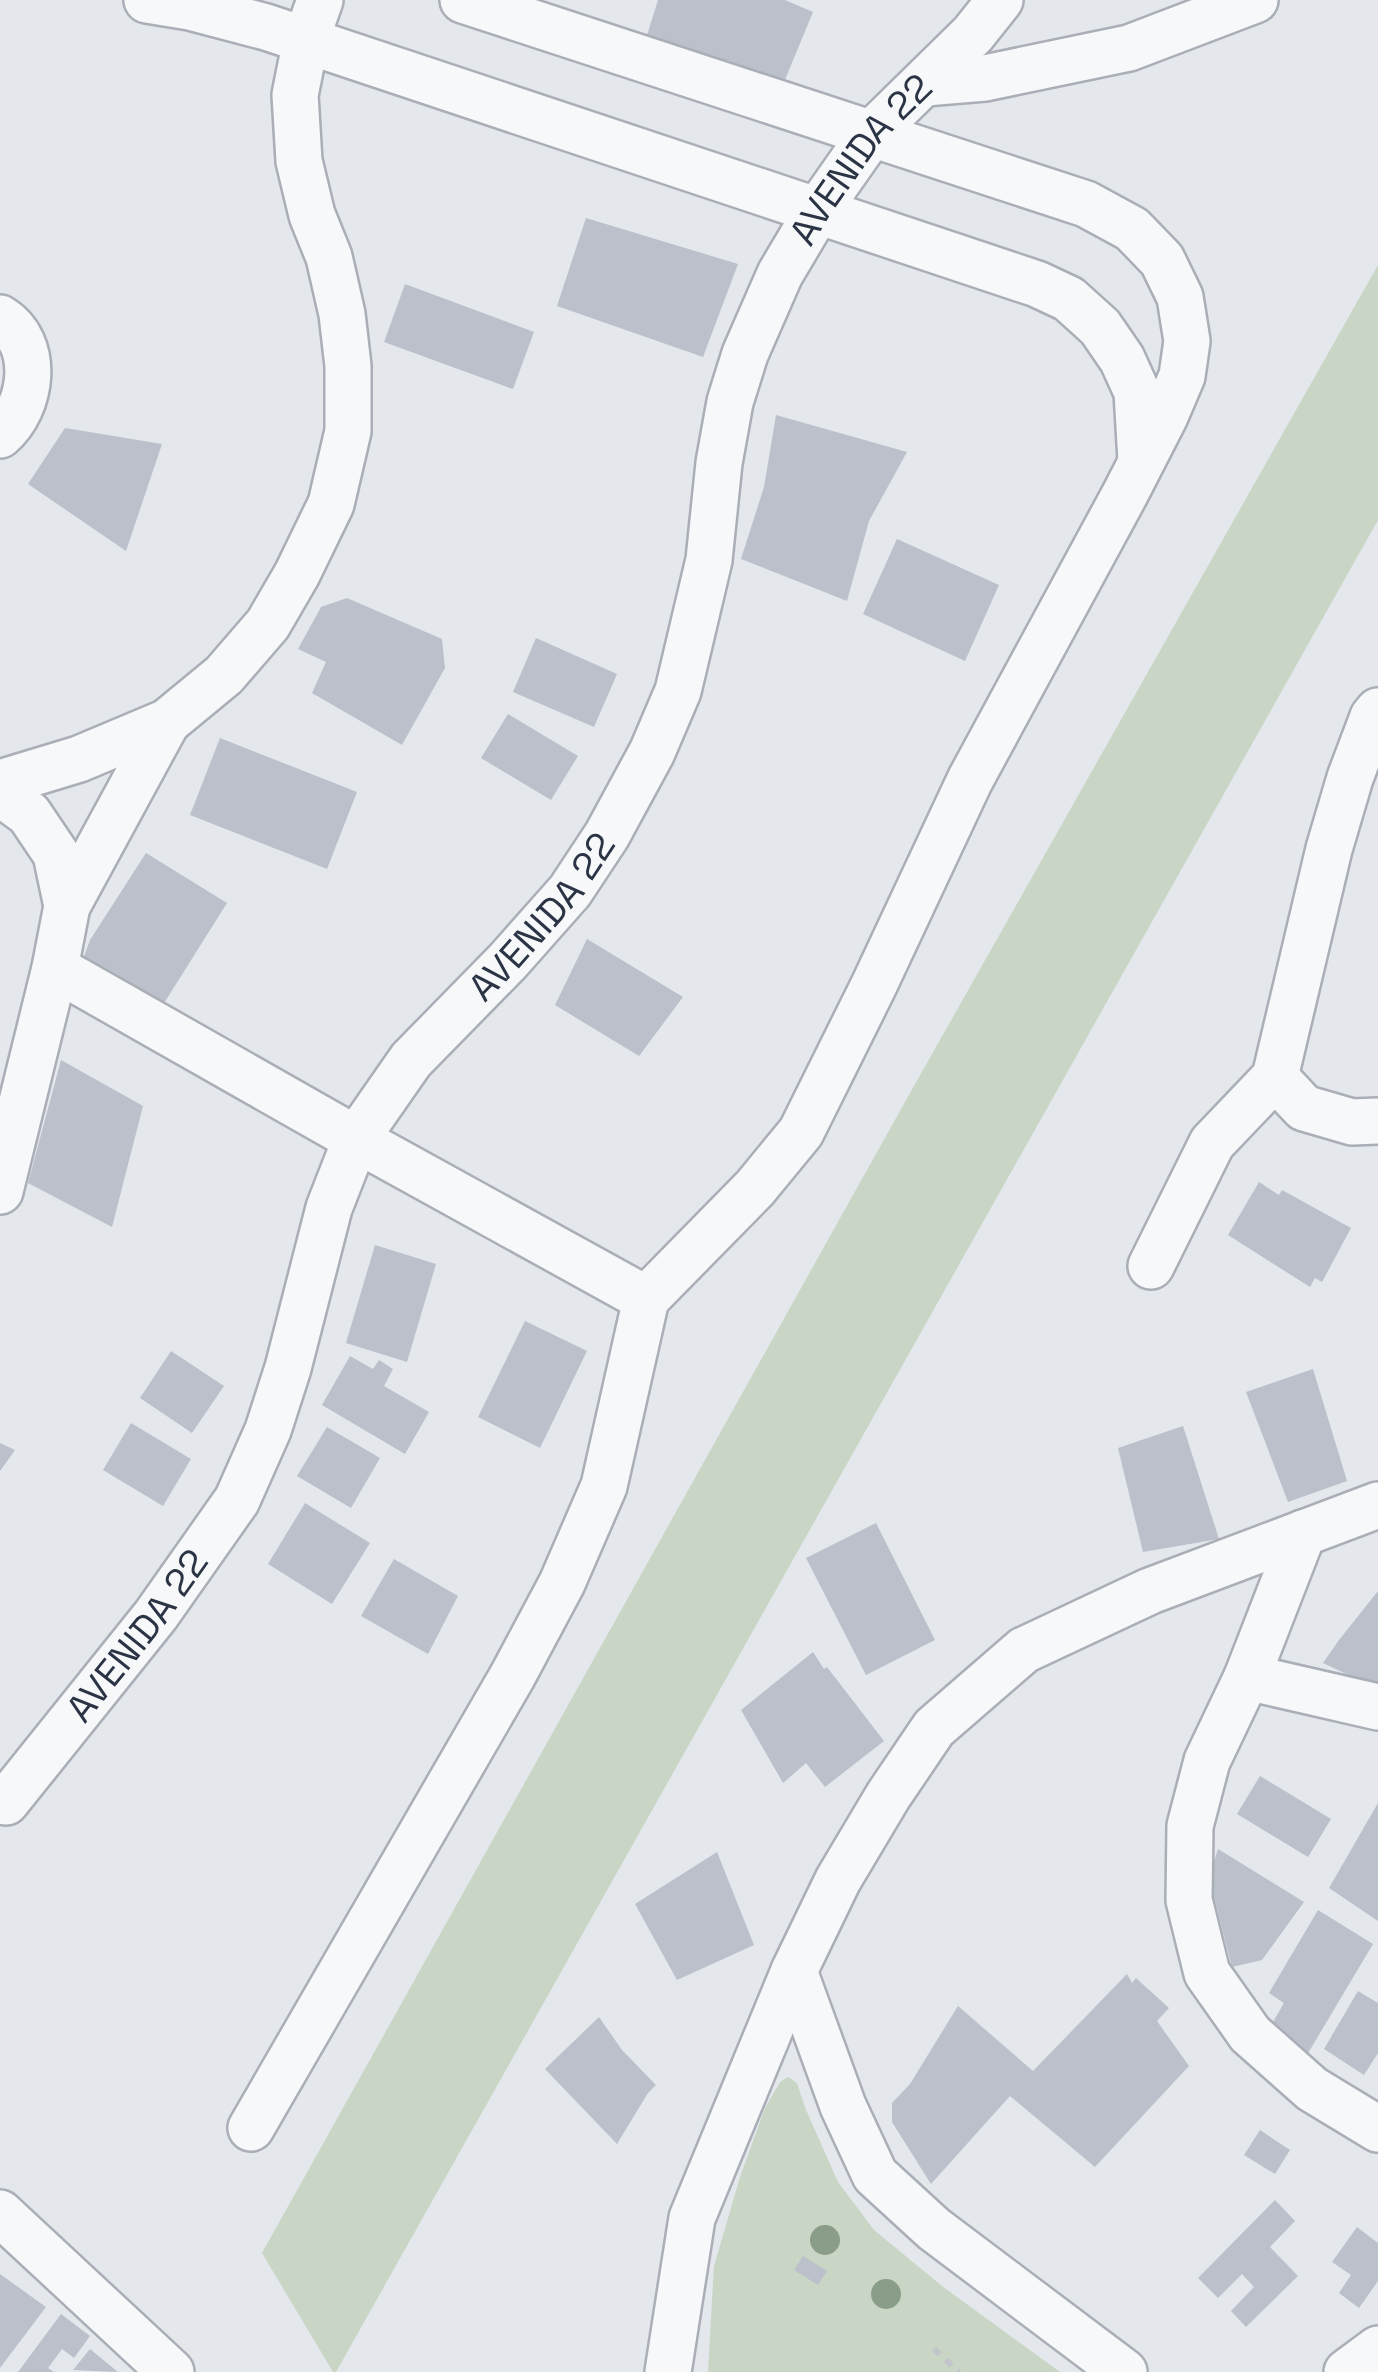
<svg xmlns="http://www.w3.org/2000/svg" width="1378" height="2372" viewBox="0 0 1378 2372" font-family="'Space Grotesk',sans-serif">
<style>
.green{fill:#c9d6c5}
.building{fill:#bbc0ca}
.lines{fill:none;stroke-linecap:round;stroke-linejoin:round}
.street-casing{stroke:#a9aeb7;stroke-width:50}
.path{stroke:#c2c5cb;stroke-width:6;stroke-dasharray:8 8;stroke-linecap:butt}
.street{stroke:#f7f8fa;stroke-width:45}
.tree{fill:#899d89}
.labels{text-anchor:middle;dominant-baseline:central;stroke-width:9;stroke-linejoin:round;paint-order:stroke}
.street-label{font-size:38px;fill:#2b3445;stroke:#f4f6f9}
</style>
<rect width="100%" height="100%" fill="#e4e7ec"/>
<path class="green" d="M1378 265V520L336 2372H333L262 2253 910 1093Z
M788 2077 797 2083 806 2110 838 2182 874 2230 942 2286 1060 2372H708L714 2266 740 2177 765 2108 780 2082Z"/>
<path class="building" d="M658 0H785L813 12 782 87 647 35Z
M586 218 738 264 703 357 557 306Z
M405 284 534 332 513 389 384 342Z
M776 415 907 452 869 521 847 601 741 559 764 487Z
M65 428 162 444 126 551 28 484Z
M897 539 999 585 965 661 863 614Z
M347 598 442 639 445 668 402 745 312 693 326 662 298 649 321 607Z
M536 638 617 674 594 727 513 692Z
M508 714 578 756 551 800 481 758Z
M220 738 357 792 327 869 190 815Z
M146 853 227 903 149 1027 77 976 90 940Z
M587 939 683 997 639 1056 555 1005Z
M61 1060 143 1106 112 1227 28 1183Z
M1259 1182 1279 1195 1282 1190 1351 1228 1322 1282 1315 1278 1310 1287 1228 1235Z
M375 1245 436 1264 407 1362 346 1343Z
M525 1321 587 1351 540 1448 478 1417Z
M171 1351 224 1386 192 1433 140 1398Z
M350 1356 373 1369 379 1360 393 1369 384 1386 429 1412 405 1454 322 1405Z
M1313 1369 1347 1481 1288 1502 1246 1392Z
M131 1423 191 1459 163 1506 103 1470Z
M1183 1426 1219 1539 1143 1552 1118 1448Z
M327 1427 380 1458 351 1508 297 1476Z
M0 1443 15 1450 0 1471Z
M305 1503 370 1543 332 1604 268 1564Z
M876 1523 935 1640 866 1675 806 1558Z
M394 1559 458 1596 428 1654 361 1616Z
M1378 1591V1689L1323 1663 1339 1640Z
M813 1652 824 1669 827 1667 884 1741 825 1787 806 1763 783 1783 741 1710Z
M1260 1776 1331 1819 1308 1857 1237 1814Z
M1378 1803V1921L1329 1888Z
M1218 1849 1304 1902 1262 1960 1232 1967 1209 1878Z
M717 1852 754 1945 677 1980 635 1904Z
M1318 1910 1373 1944 1295 2075 1256 2051 1284 2003 1269 1993Z
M1127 1974 1132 1983 1136 1978 1169 2008 1157 2021 1189 2066 1095 2167 1010 2096 931 2184 892 2122V2103L910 2084 958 2006 1033 2071Z
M1358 1991 1378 2003V2053L1364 2075 1324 2049Z
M599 2017 622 2050 656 2085 648 2093 617 2144 545 2069Z
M1260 2130 1290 2150 1275 2174 1244 2155Z
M1275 2200 1295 2221 1270 2247 1298 2276 1246 2327 1231 2311 1254 2287 1242 2274 1218 2298 1198 2278Z
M1357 2227 1378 2243V2281L1359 2308 1339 2293 1351 2275 1332 2262Z
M803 2256 827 2271 818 2285 794 2270Z
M0 2274 46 2307 0 2368Z
M61 2314 90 2336 74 2358 62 2349 48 2368 54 2372H18Z
M90 2349 118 2372 73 2370Z"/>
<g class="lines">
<defs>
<g id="street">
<path d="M147 0 190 7 266 27 1037 284 1069 299 1100 327 1122 359 1137 392 1141 461"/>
<path d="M925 83 985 78 1129 48 1255 0"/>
<path d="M0 318C41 343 33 407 0 435"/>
<path d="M0 783 79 759 167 722 224 675 268 624 297 574 331 504 348 431V366L342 314 329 257 312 215 299 161 295 95 306 40 320 0"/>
<path d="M0 793 29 814 56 854 67 906"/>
<path d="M55 968 356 1139 646 1299"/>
<path d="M1275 1077 1304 1108 1352 1122 1378 1121"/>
<path d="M0 1191 55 968 67 906 167 722"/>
<path d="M1151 1266 1212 1143 1275 1077 1329 849 1350 778 1373 717 1378 711"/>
<path d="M1303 1533 1247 1677 1207 1761 1190 1826 1189 1900 1207 1973 1250 2034 1312 2089 1378 2129"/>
<path d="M1247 1677 1378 1707"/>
<path id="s1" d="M6 1802 156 1615 237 1500 268 1430 288 1368 329 1208 356 1139 411 1060 508 961 570 891 607 835 652 752 678 691 709 560 719 463 730 402 745 354 780 274 818 210 872 133 973 34 1000 0"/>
<path d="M794 1971 843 2106 875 2175 934 2229 1124 2372"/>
<path d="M251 2128 513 1675 562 1583 604 1486 646 1299 755 1188 801 1132 874 985 970 780 1125 494 1165 416 1182 376 1187 341 1180 297 1162 260 1132 229 1086 204 463 0"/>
<path d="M0 2213 171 2372"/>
<path d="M668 2372 692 2218 794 1971 838 1880 888 1796 934 1728 1024 1650 1150 1591 1378 1505"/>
<path d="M1347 2372 1378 2349"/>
</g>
</defs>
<use href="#street" class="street-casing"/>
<path class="path" d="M934 2349 959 2372"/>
<use href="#street" class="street"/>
</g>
<g class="tree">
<circle cx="825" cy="2240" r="15"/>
<circle cx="886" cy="2294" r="15"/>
</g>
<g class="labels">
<g class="street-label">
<text stroke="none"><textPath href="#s1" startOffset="1890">AVENIDA 22</textPath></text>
<text stroke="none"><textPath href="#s1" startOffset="1052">AVENIDA 22</textPath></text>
<text stroke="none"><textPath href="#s1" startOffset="212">AVENIDA 22</textPath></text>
</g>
</g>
</svg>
